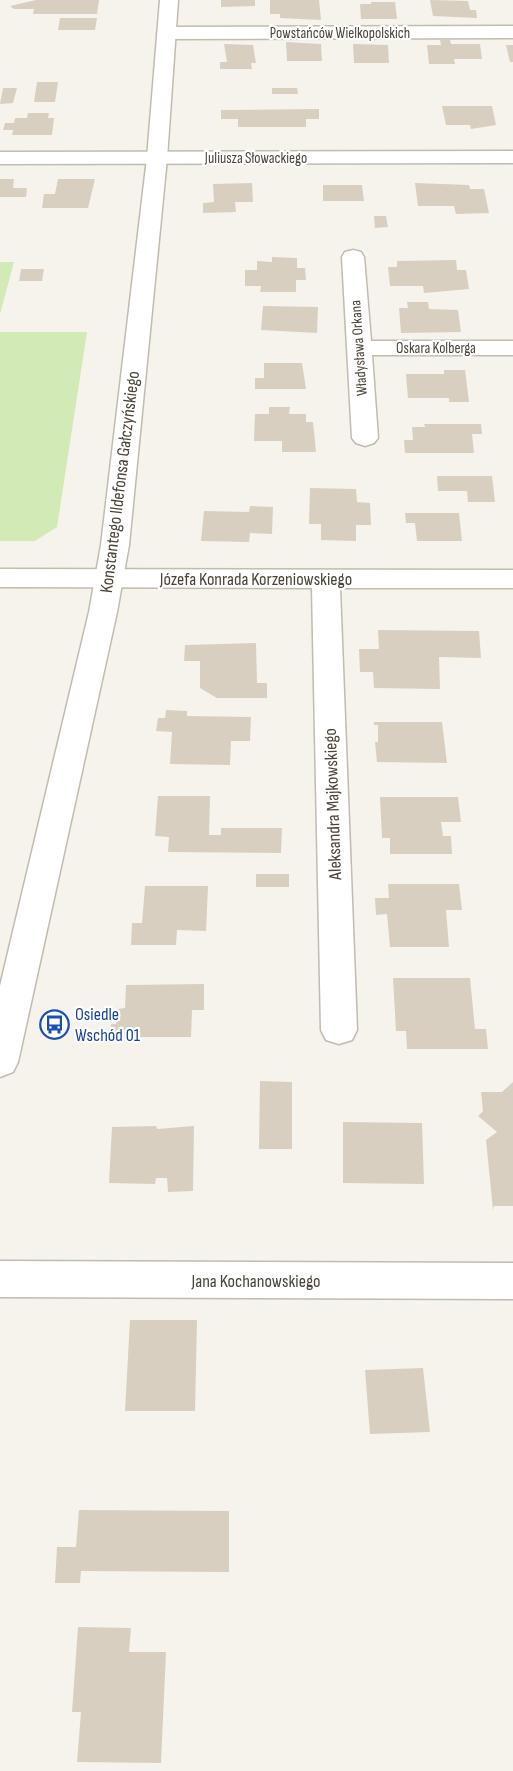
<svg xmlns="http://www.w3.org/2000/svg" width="513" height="1771" viewBox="0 0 513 1771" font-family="'Sofia Sans Condensed',sans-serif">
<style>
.green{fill:#d2eab5}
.building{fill:#d8cfc1}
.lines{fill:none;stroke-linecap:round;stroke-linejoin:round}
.minor-casing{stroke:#c2bbae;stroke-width:3}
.tertiary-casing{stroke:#c2bbae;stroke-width:3}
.minor{fill:#fff;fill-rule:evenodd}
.tertiary{fill:#fff;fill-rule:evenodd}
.labels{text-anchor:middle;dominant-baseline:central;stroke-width:4.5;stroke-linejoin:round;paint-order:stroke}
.far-street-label{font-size:15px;fill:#4b4439;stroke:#fff}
.street-label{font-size:18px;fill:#4b4439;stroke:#fff}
.transit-label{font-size:18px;fill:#164399;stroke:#fff;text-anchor:start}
</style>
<rect width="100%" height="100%" fill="#f6f3ec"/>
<path class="green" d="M0 262H14L0 314Z
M0 332H87L57 527 35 541H0Z"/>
<path class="building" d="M36 0H99L97 14H33L34 9H14L10 6Z
M221 0H255V6L221 7Z
M270 0H319L321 20 280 18V14H270Z
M430 0 468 1 470 10H476L477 18 433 16Z
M371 2H395L397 19H361L360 4H371Z
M60 18H97L95 30H58Z
M440 40H450L451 44H480L482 59H454L455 64H429L427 45H441Z
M286 42 321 44 322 61H287Z
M224 44 253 45 256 63H251L252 69H220V62H227Z
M353 44 388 45 389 63H354Z
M506 45H513V62H510Z
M37 82H58L55 102H34Z
M3 88H17L13 103 0 104Z
M272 88H297L298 94H272Z
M442 106H492L496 125 471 129 470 125H446Z
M319 109V119H306V127H238V119H221V110Z
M28 113H49L48 118H54L52 135H12L13 130H3L5 123H14L15 118H27Z
M0 179H14L13 188H27L26 197H0Z
M58 179H95L88 208H42L44 194H55Z
M252 183 253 202H235L236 212 203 213V203L214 202 213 184Z
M415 183 469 185 470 189H484L489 213 456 214 454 206H418Z
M323 185H362L364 201H323Z
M374 216H386L388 227 375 228Z
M272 257 297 258V268H305L306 280H296V292H260L261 286H245V270H257V261L272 262Z
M456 260 457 270H466L469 289 424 293 423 286H390L388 267H397V261Z
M21 269H44L42 281H19Z
M407 302H428L429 309 458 310 461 332 401 333 399 308H408Z
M263 306 318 307 317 333 261 330Z
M264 363H302L306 389H255V378H264Z
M444 370H465L469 402H449V398H408L406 374H444Z
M269 407H290L289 414H306V422H313L316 452H282V441H254L255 414H269Z
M424 424H481L482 434H472L474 453H405L404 440H413L412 427H425Z
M437 476H492L495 502H468L467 491H438Z
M310 488 356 489 357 502 370 503 371 525H356V541L321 540V524H309Z
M250 506 273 507 272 534 250 533 249 542 201 541 204 511 249 512Z
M405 513H459L462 541H417L415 523H406Z
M378 630 479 631 481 658 439 657 440 689 374 688 373 672H360L359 649H379Z
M256 643 257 683H267V698H217L200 688V661H184L185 645Z
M166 710 187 711V716L251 717 250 741H231L230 765 170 764 172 732 156 731 158 718H165Z
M374 722H442L447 763 377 762 375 742H378V725H374Z
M158 796H210L209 835H221V828H282L281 853 168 852 169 837 155 836Z
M380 797H458L461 822H441L443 836H451L452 854H390V838H382Z
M256 874H289V887H256Z
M388 884H459L462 910H446L449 947H390L387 914 376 915 375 898H389Z
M145 886H208L206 931 177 930 176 945H131L132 923H142Z
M393 978H470L475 1029H486L488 1049H407L406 1031H396Z
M204 984V1010H192L191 1037H110L111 1024H116L117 1009 125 1008 126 985Z
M260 1081 292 1082V1149H259Z
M513 1082V1206H494L493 1210 486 1140 497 1132 478 1116 483 1111 481 1092H502Z
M343 1122 422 1123 424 1184 343 1183Z
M156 1126 157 1129 194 1126 193 1191 168 1192 167 1178H156L155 1184 109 1183 112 1127Z
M130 1320H197L195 1411H125Z
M423 1368 430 1432 370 1434 365 1370Z
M79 1510 229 1511V1572L81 1571 80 1583H55L57 1547H76Z
M78 1627 131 1628 129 1652H166L161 1763 77 1762 81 1712H72Z"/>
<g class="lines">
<defs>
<path id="minor" d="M513 26V38L166 39 157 33 166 27Z
M513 151V163L0 164V152Z
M353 250 361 252 364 257 371 341H513V355H372L378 438 374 443 365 446 356 443 352 438 342 257 345 252Z
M0 569 513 570V588H340L357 1030 352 1040 339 1044 326 1040 321 1030 312 588 0 587Z
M0 1261 513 1263V1299L0 1297Z"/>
<path id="tertiary" d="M160 0H178L167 158 129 545 117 612 18 1062 13 1072 0 1077V986L89 612 101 545 147 158Z"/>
</defs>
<use href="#minor" class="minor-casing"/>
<use href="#tertiary" class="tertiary-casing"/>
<use href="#minor" class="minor"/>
<use href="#tertiary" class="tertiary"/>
</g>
<defs>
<symbol id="bus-ring" viewBox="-11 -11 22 22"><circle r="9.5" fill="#fff" stroke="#1a4fb4" stroke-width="1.5"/><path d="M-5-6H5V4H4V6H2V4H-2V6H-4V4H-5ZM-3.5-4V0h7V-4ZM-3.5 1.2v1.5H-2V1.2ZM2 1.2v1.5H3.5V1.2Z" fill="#1a4fb4"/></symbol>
</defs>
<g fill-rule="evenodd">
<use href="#bus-ring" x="38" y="1008" width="33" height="33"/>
</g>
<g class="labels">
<g class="far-street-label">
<text x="340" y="33">Powstańców Wielkopolskich</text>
<text x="256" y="158">Juliusza Słowackiego</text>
<text transform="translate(359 348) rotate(-94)">Władysława Orkana</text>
<text x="436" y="348">Oskara Kolberga</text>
</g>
<g class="street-label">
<text transform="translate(120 482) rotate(-83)">Konstantego Ildefonsa Gałczyńskiego</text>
<text x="256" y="579">Józefa Konrada Korzeniowskiego</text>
<text transform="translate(333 804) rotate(-92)">Aleksandra Majkowskiego</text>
<text x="256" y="1281">Jana Kochanowskiego</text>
</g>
<g class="transit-label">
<text x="75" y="1014">Osiedle<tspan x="75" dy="21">Wschód 01</tspan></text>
</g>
</g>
</svg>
